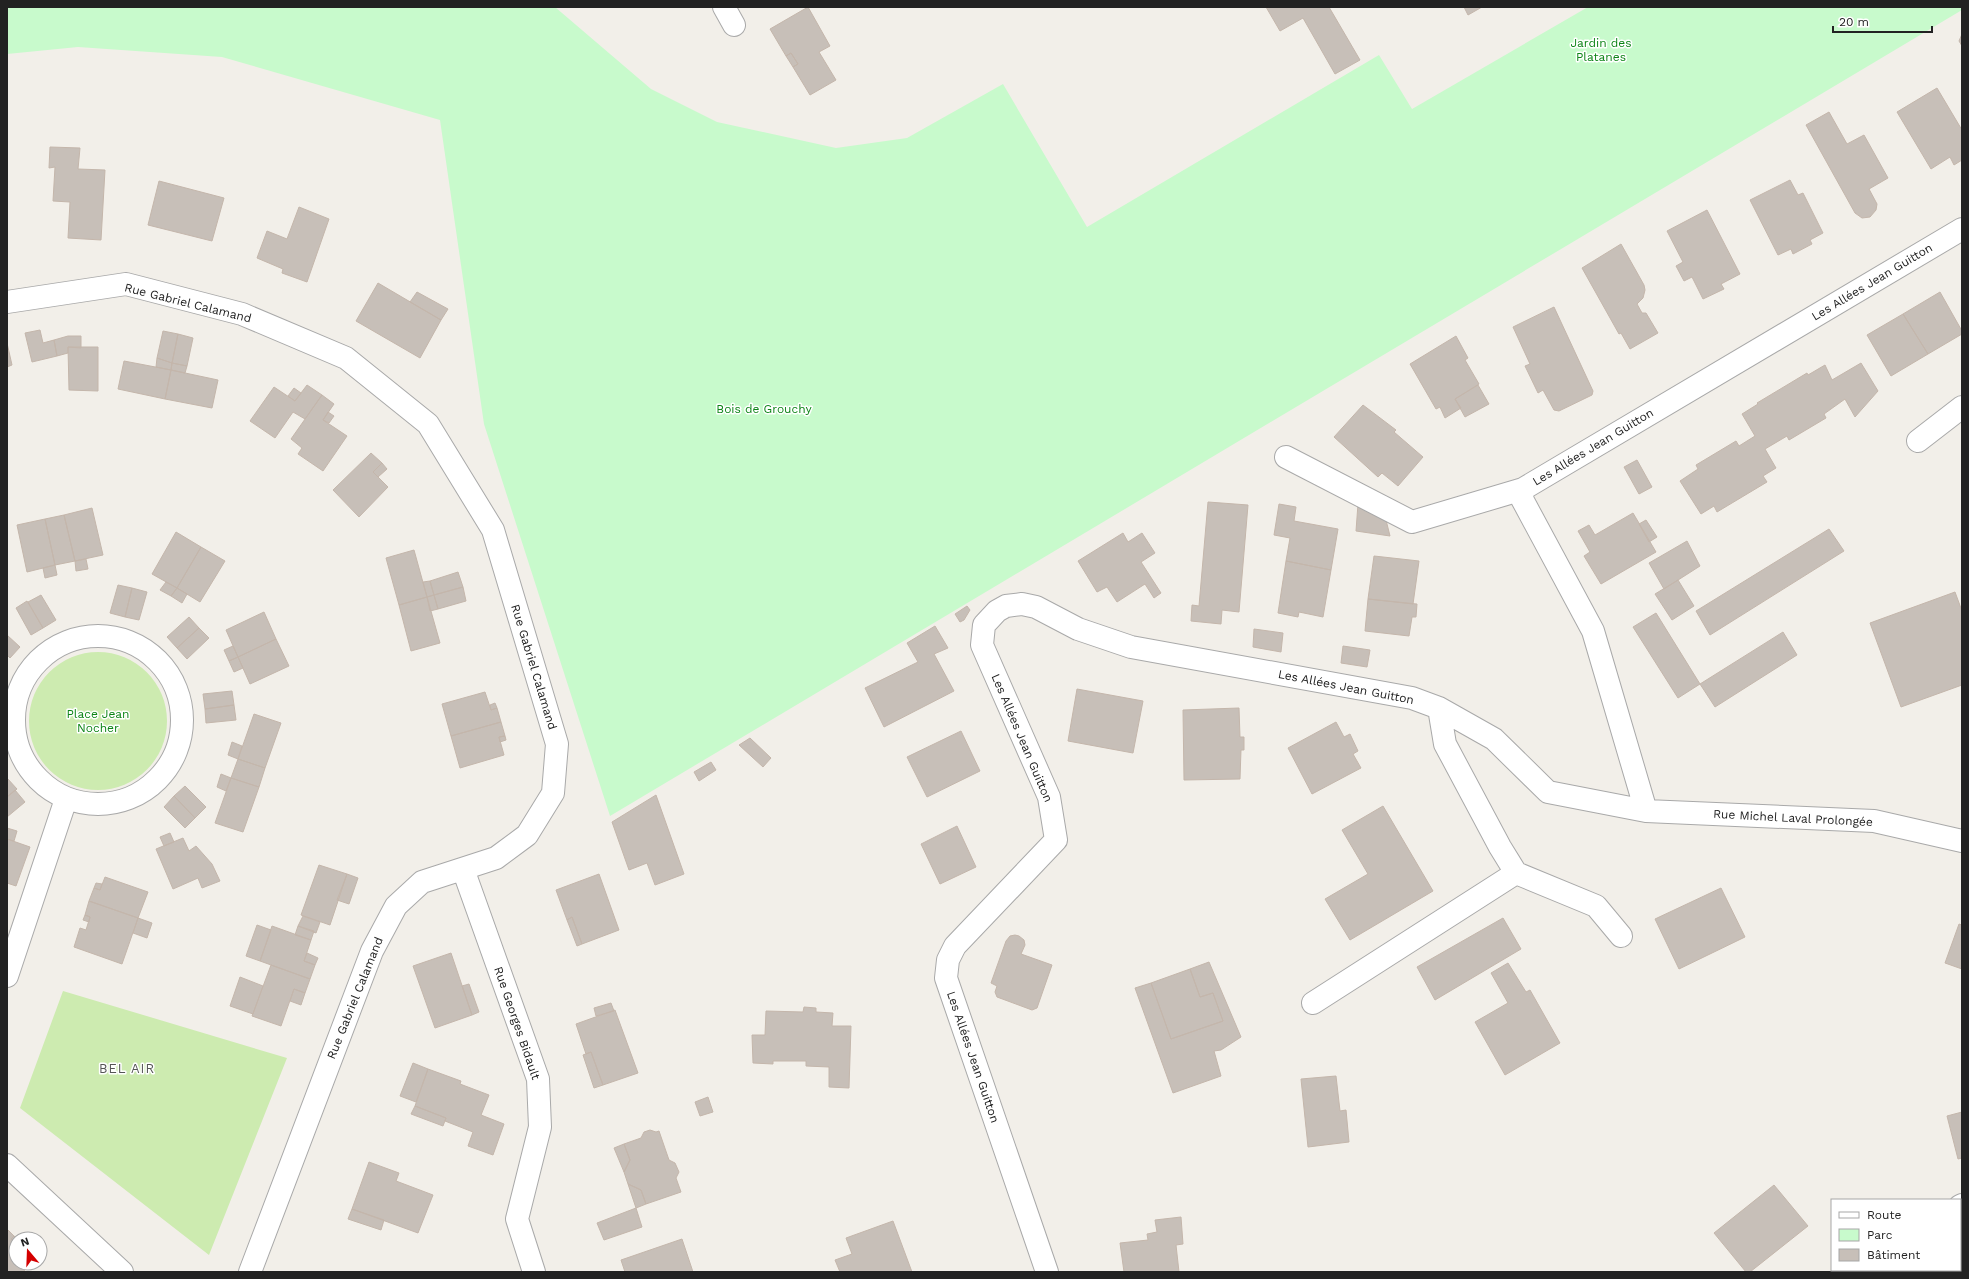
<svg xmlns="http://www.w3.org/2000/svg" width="1969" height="1279" viewBox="0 0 1969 1279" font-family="'Work Sans',sans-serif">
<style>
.park{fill:#c8facc}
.garden{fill:#cdebb0}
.building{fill:#c7bfb8;stroke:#c4b6ab}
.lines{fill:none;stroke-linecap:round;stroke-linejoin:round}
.minor-casing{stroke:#a9a9a9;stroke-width:24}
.minor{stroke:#fff;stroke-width:22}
.labels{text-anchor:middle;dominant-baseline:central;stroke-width:3;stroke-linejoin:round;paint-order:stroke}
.park-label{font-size:12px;fill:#0c8416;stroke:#fff}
.street-label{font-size:12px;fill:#222;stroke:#fff}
.neighbourhood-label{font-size:13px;letter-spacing:1px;fill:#555;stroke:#fff}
</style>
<rect width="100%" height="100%" fill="#f2efe9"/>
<path class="park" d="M7 7H555L651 89 717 122 836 148 907 138 1003 84 1087 227 1379 55 1412 109 1588 7H1962V10L610 816 484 424 440 120 222 57 78 47 7 54Z"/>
<path class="garden" d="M29 721a69 69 0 1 1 138 0a69 69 0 1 1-138 0Z
M63 991 287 1058 209 1255 20 1108Z"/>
<path class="building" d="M808 7 830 46 819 52 836 80 810 95 793 67 798 64 791 53 786 56 770 29Z
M1266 7H1329L1360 60 1335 74 1303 18 1280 31Z
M1464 7H1482L1468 15Z
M1962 34V46L1959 41Z
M791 53 798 64 793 67 786 56Z
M1937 88 1962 130V160L1954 165 1950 157 1931 169 1897 112Z
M1829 112 1847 144 1864 135 1888 178 1869 189 1877 204 1876 210 1870 217 1862 218 1855 213 1806 125Z
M50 147 80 148 78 169 105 170 101 240 68 238 70 202 53 201 55 167 49 168Z
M1790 180 1798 195 1803 193 1823 233 1810 240 1812 244 1793 254 1791 249 1778 255 1750 200Z
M159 181 224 198 212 241 148 225Z
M299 207 329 219 307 282 282 273 283 269 257 258 267 231 287 239Z
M1707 210 1740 274 1721 284 1724 289 1703 299 1692 277 1684 281 1676 266 1683 262 1667 231Z
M1621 244 1644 285 1645 290 1643 298 1637 304 1642 313H1646L1658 333 1630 349 1621 333 1619 334 1582 268Z
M378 283 441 320 420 358 356 321Z
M417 292 448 309 441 320 410 302Z
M1940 292 1962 331V334L1928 354 1903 314Z
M1554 307 1593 391 1592 395 1559 411 1554 410 1543 390 1538 393 1525 366 1530 364 1513 327Z
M1903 314 1928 354 1891 376 1867 335Z
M40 330 43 343 54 340 57 356 32 362 25 333Z
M163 331 178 334 172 363 157 358Z
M178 334 193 338 187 366 172 363Z
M68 336H81V348L68 347V353L57 356 54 340Z
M1456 336 1468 358 1465 360 1479 384 1455 399 1461 408 1445 418 1440 407 1436 409 1410 364Z
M7 343 12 365 7 367Z
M68 347H98V391L69 390Z
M157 358 172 363 171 370 156 367Z
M124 361 171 370 165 399 118 389Z
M172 363 187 366 185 373 171 370Z
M1861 363 1878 391 1855 417 1845 399 1824 414 1826 418 1789 440 1787 436 1765 449 1776 468 1763 476 1767 482 1717 512 1714 506 1701 514 1680 481 1698 469 1696 465 1736 441 1739 446 1755 436 1742 414 1758 404 1757 403 1807 373 1808 375 1825 365 1832 380Z
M171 370 218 380 212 408 165 399Z
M307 385 322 395 305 419 293 412 275 438 250 421 274 387 295 401Z
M1478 385 1489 404 1465 417 1455 399Z
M294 388 301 393 295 401 288 396Z
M322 395 334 404 323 420 347 436 323 471 298 454 302 448 291 439Z
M1363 405 1396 430 1394 432 1423 457 1398 486 1382 473 1378 477 1334 437Z
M328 412 334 416 329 423 323 420Z
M371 453 382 463 373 472 388 487 359 517 333 490Z
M1637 460 1652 487 1639 494 1624 467Z
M382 463 387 469 378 477 373 472Z
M1208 502 1248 505 1239 612 1222 610 1221 624 1191 621 1192 605 1199 606Z
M1279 504 1296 507 1294 521 1338 529 1331 570 1286 561 1290 538 1274 535Z
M1358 504 1386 520 1390 536 1356 531Z
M92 508 103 555 75 561 64 515Z
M1633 513 1656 552 1601 584 1584 556 1590 552 1578 531 1589 525 1595 535Z
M64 515 75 561 55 565 45 519Z
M45 519 55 565 27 572 17 525Z
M1646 520 1657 537 1649 542 1639 524Z
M1829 529 1844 551 1710 635 1696 611Z
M176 532 201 547 177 588 152 574Z
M1123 533 1128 542 1142 533 1155 553 1141 562 1161 593 1154 598 1145 584 1117 602 1107 587 1097 592 1078 561Z
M1687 541 1700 566 1664 589 1649 563Z
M201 547 225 561 200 602 177 588Z
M414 550 427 597 399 605 386 558Z
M1374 556 1419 561 1413 604 1368 599Z
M86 559 88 569 76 571 75 561Z
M1286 561 1331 570 1323 617 1299 612 1298 617 1278 613Z
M55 565 57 575 45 578 43 568Z
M458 572 463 587 434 595 430 581Z
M1678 580 1694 606 1672 620 1655 594Z
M430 581 434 595 427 597 423 582Z
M166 582 177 588 171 596 160 590Z
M118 585 132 588 125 617 110 613Z
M463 587 466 601 438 609 434 595Z
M132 588 147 592 139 620 125 617Z
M177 588 187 594 182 603 171 596Z
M1955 592 1962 611V685L1901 707 1870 623Z
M41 595 56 620 43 628 28 602Z
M434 595 438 609 430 611 427 597Z
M427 597 440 643 411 651 399 605Z
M1368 599 1417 604 1416 617H1412L1409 636 1365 631Z
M27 601 43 628 31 635 16 608Z
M967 606 970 610 964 620 960 622 955 614Z
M264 612 276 639 238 657 226 630Z
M1656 613 1700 684 1678 698 1633 627Z
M189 617 199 628 177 648 167 637Z
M935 626 948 648 934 654 954 691 884 727 865 688 918 662 907 643Z
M199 628 209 638 187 659 177 648Z
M1254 629 1283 633 1281 652 1253 647Z
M1783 632 1797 655 1715 707 1700 684Z
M7 635 20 647 10 658 7 655Z
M276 639 289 666 250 684 238 657Z
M233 646 238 657 229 661 224 650Z
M1343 646 1370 650 1367 667 1341 663Z
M238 657 243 668 234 672 229 661Z
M1077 689 1143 701 1133 753 1068 741Z
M232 691 234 705 205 709 203 694Z
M485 692 491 710 497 708 501 722 451 736 442 704Z
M495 703 497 708 491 710 490 705Z
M234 705 236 720 206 723 205 709Z
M1239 708 1240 737H1244V750H1241L1240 779 1184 780 1183 710Z
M254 714 281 723 265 768 238 759Z
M501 722 505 736 499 737 504 755 460 768 451 736Z
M1336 722 1344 737 1350 734 1358 751 1353 754 1361 768 1312 794 1288 748Z
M961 731 980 771 927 797 907 757Z
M505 736 506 740 500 742 499 737Z
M750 738 771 758 763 767 739 745Z
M232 742 242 746 238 759 228 755Z
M238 759 265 768 259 787 231 778Z
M711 762 716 770 699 781 694 772Z
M221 774 231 778 226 791 217 787Z
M7 778 17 789 7 797Z
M231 778 259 787 243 832 215 823Z
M185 786 206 807 195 818 174 796Z
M15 790 25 802 7 817V797Z
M656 795 684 874 655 885 647 863 629 870 612 822Z
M174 796 195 818 185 828 164 807Z
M1383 806 1433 891 1350 940 1325 899 1368 874 1342 830Z
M957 826 976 867 940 884 921 844Z
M7 828 17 831 14 841 7 839Z
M170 833 174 842 164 846 160 837Z
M183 838 189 851 196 846 212 864 220 881 202 888 198 878 173 889 156 849Z
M7 839 30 847 16 886 7 883Z
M319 865 347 874 330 925 301 915Z
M347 874 358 878 349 904 337 900Z
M599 874 619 930 582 944 572 917 567 920 556 890Z
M105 877 148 892 138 918 89 901 94 888 100 890Z
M96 883 102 884 100 890 94 888Z
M1721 888 1745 937 1679 969 1655 919Z
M89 901 138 918 122 964 74 947 80 928 86 930 90 917 85 915Z
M85 915 90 917 89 922 83 920Z
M303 916 320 922 316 933 298 926Z
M572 917 582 944 577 946 567 920Z
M138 918 152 923 147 938 133 933Z
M1503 918 1521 949 1435 1000 1417 967Z
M1959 924 1962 925V969L1945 963Z
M257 925 271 930 260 961 246 956Z
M272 926 311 940 304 961 315 965 310 979 260 961Z
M298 926 314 931 311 940 295 935Z
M1015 935 1019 936 1024 940 1025 945 1021 954 1052 965 1037 1008 1032 1010 997 997 995 992 997 986 991 983 1006 941 1010 936Z
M307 953 318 958 315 965 304 961Z
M451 953 472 1015 435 1028 413 966Z
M1209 962 1241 1037 1221 1050 1214 1051 1221 1076 1173 1093 1135 988 1151 983 1171 1039 1223 1021 1213 993 1200 997 1190 969Z
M1508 963 1526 992 1530 990 1560 1043 1505 1075 1475 1022 1508 1003 1491 973Z
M271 965 310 979 305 993 294 989 281 1026 252 1016Z
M1190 969 1200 997 1213 993 1223 1021 1171 1039 1151 983Z
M240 977 263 986 253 1014 230 1006Z
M469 984 479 1012 472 1015 462 986Z
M294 989 305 993 301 1005 290 1001Z
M611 1003 614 1011 596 1016 594 1008Z
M804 1007 816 1008V1012L833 1013 832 1026H851L849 1088 829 1087V1067L806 1066V1061H773V1064L753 1063 752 1035H765L766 1011 803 1012Z
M615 1010 638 1073 603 1085 591 1052 586 1054 576 1024Z
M591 1052 603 1085 594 1088 583 1055Z
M413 1063 428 1069 416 1102 400 1096Z
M428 1069 461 1081 460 1084 489 1095 481 1115 504 1124 493 1155 468 1146 473 1132 445 1121 446 1118 415 1106Z
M1336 1076 1340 1111 1346 1110 1349 1142 1308 1147 1301 1079Z
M708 1097 713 1112 700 1116 695 1102Z
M415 1106 446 1118 443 1126 411 1114Z
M1962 1112V1158L1958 1159 1947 1116Z
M650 1130 656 1132 659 1131 669 1160 675 1163 679 1172 676 1178 681 1192 646 1204 641 1190 628 1184 624 1172 630 1160 624 1144 641 1138 644 1132Z
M624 1144 630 1160 624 1172 614 1148Z
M369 1162 399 1173 396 1181 433 1195 418 1233 352 1209Z
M628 1184 641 1190 646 1204 636 1208Z
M1774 1185 1808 1226 1750 1272H1746L1714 1233Z
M636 1208 642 1227 604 1240 597 1223Z
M352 1209 384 1220 381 1230 348 1219Z
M1181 1217 1183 1244 1176 1245 1179 1272H1124L1120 1243 1148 1240 1147 1234 1157 1232 1155 1220Z
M893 1221 912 1272H840L835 1260 852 1254 846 1238Z
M7 1229 14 1236 11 1239 16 1244V1263H31L23 1272H7Z
M14 1236 18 1239H16V1244L11 1239Z
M682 1239 693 1272H625L621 1260Z"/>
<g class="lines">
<defs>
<path id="minor" d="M724 7 734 25
M7 302 126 284 242 314 346 358 428 424 493 530 557 744 553 793 527 835 496 858 422 882 396 906 372 951 250 1272
M1918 441 1962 407
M1286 457 1412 522 1523 489 1962 229
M14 720a84 84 0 1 1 168 0a84 84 0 1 1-168 0Z
M1439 708 1445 744 1500 847 1516 873 1596 906 1621 936
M1646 811 1874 821 1962 841
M463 869 538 1079 540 1127 517 1219 534 1272
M7 976 66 799
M1313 1003 1516 873
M7 1165 122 1272
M1960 1206 1962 1205
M1047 1272 946 978 948 960 955 946 1056 840 1049 797 982 645 984 625 997 611 1006 606 1022 604 1036 607 1078 629 1131 647 1412 698 1439 708 1494 739 1548 792 1646 811 1593 631 1522 499 1523 489
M1846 1272 1849 1270"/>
</defs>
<use href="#minor" class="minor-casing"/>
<use href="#minor" class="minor"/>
</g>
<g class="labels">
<g class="park-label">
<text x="1601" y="43">Jardin des<tspan x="1601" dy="14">Platanes</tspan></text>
<text x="764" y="409">Bois de Grouchy</text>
<text x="98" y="714">Place Jean<tspan x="98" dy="14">Nocher</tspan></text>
</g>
<g class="street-label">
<text transform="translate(1872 282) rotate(-31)">Les Allées Jean Guitton</text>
<text transform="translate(188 303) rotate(14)">Rue Gabriel Calamand</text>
<text transform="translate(1593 447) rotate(-31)">Les Allées Jean Guitton</text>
<text transform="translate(534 667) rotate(73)">Rue Gabriel Calamand</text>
<text transform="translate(1346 687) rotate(11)">Les Allées Jean Guitton</text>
<text transform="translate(1022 738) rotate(67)">Les Allées Jean Guitton</text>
<text transform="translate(1793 818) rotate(3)">Rue Michel Laval Prolongée</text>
<text transform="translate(355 998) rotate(-68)">Rue Gabriel Calamand</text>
<text transform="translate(517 1023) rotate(71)">Rue Georges Bidault</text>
<text transform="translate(973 1057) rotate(71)">Les Allées Jean Guitton</text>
</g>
<g class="neighbourhood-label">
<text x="127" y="1068">BEL AIR</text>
</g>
</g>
<rect width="1969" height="1279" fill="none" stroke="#222222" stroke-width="16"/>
<rect x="1831" y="1199" width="130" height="72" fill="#ffffff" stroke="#a7a7a7"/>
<rect x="1839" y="1212" width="20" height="6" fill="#ffffff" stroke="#a7a7a7"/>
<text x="1867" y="1219" font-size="12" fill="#222222">Route</text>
<rect x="1839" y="1229" width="20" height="12" fill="#c8facc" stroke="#a7a7a7"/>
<text x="1867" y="1239" font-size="12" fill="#222222">Parc</text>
<rect x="1839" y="1249" width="20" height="12" fill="#c7bfb8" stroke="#a7a7a7"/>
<text x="1867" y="1259" font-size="12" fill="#222222">Bâtiment</text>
<g transform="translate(28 1251) rotate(341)"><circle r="19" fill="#ffffff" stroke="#a7a7a7"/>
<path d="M0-3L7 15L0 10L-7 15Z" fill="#d40000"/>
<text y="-6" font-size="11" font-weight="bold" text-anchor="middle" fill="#222222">N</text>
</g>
<path d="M1833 26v6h99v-6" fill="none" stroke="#222222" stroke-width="2"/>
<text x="1839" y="26" font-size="12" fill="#222222" stroke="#ffffff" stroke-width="3" paint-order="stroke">20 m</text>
</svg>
